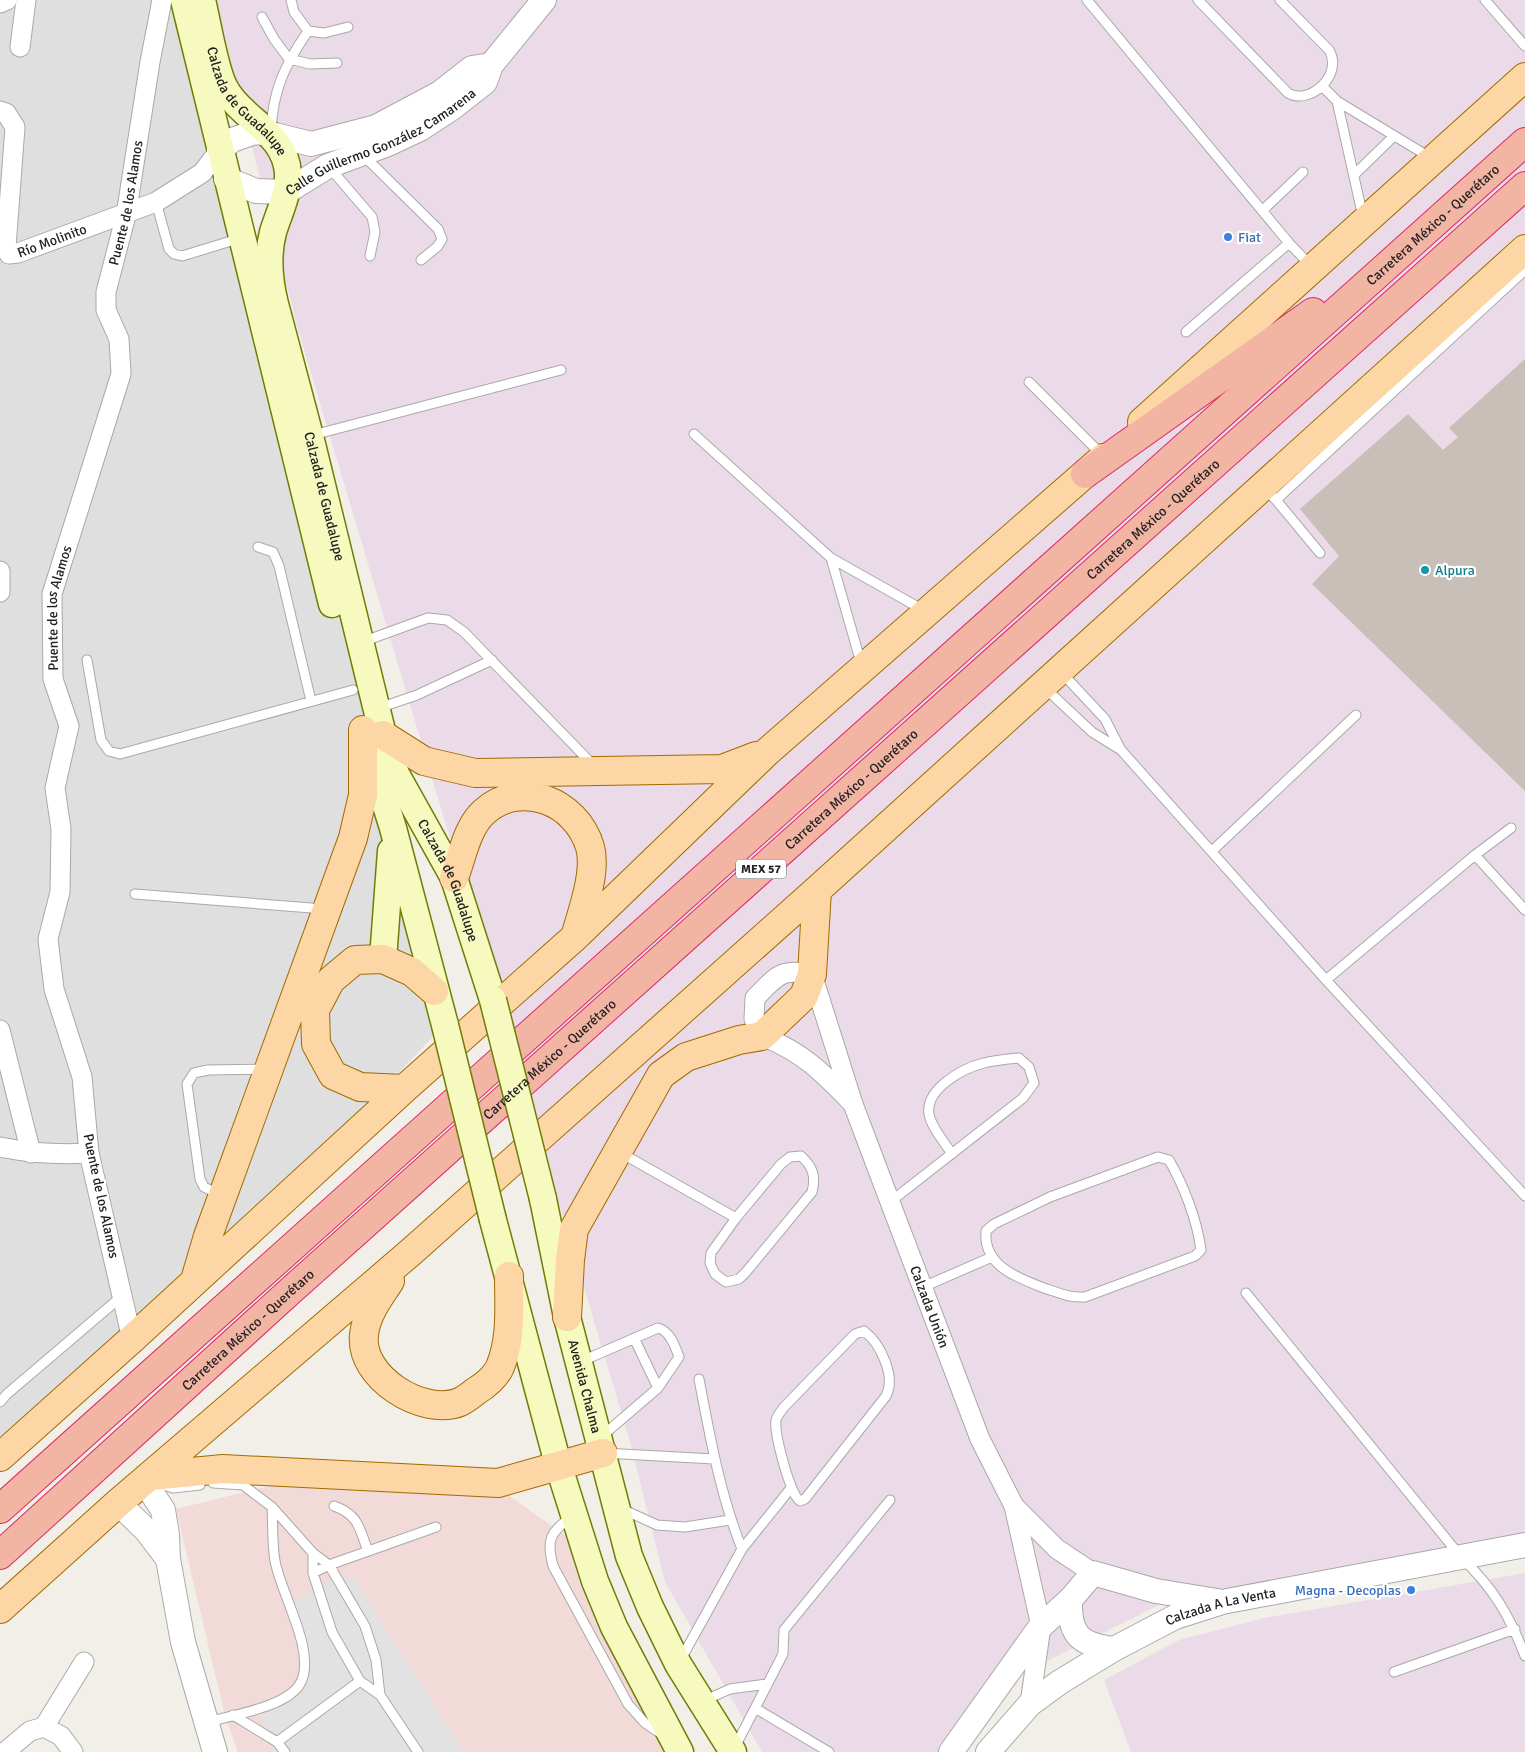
<svg xmlns="http://www.w3.org/2000/svg" width="1525" height="1752" viewBox="0 0 1525 1752" font-family="Signika,sans-serif">
<style>
.residential{fill:#e0dfdf}
.commercial{fill:#f2dad9}
.industrial{fill:#ebdbe8}
.parking{fill:#e2e2e2}
.building{fill:#c7bfb8}
.lines{fill:none;stroke-linecap:round;stroke-linejoin:round}
.service-casing{stroke:#a9a9a9;stroke-width:11}
.minor-casing{stroke:#a9a9a9;stroke-width:21}
.tertiary-casing{stroke:#a9a9a9;stroke-width:26}
.secondary-casing{stroke:#707d05;stroke-width:29}
.primary-casing{stroke:#a06b00;stroke-width:30}
.trunk-casing{stroke:#dc2a67;stroke-width:30}
.service{stroke:#fff;stroke-width:9}
.minor{stroke:#fff;stroke-width:19}
.tertiary{stroke:#fff;stroke-width:24}
.secondary{stroke:#f7fabf;stroke-width:26}
.primary{stroke:#fcd6a4;stroke-width:28}
.trunk{stroke:#f2b4a3;stroke-width:28}
.secondary-bridge-casing{stroke:#707d05;stroke-width:29;stroke-linecap:butt}
.secondary-bridge{stroke:#f7fabf;stroke-width:26}
.shop-dot{fill:#3f7fe0;stroke:#fff;stroke-width:2}
.culture-dot{fill:#0f9aa8;stroke:#fff;stroke-width:2}
.labels{text-anchor:middle;dominant-baseline:central;stroke-width:4.5;stroke-linejoin:round;paint-order:stroke}
.shield{fill:#fff;stroke:#646464;stroke-width:1}
.shield-label{font-size:12px;font-weight:bold;fill:#222}
.street-label{font-size:14px;fill:#222;stroke:#fff}
.shop-label{font-size:14px;fill:#366cbe;stroke:#fff;text-anchor:start}
.culture-label{font-size:14px;fill:#0d838f;stroke:#fff;text-anchor:start}
</style>
<rect width="100%" height="100%" fill="#f2efe9"/>
<path class="residential" d="M0 0H176L446 1023 148 1336 0 1469Z"/>
<path class="commercial" d="M277 1484 501 1490 566 1536 682 1752H238L225 1716 176 1509Z"/>
<path class="industrial" d="M215 0H1525V1542L1175 1597 1025 1672 962 1752H762L665 1582 631 1445 297 326Z
M1525 1573V1752H1131L1104 1680 1179 1640 1264 1618Z"/>
<path class="parking" d="M353 1577 464 1752H275L261 1717 306 1692 287 1608 328 1581Z"/>
<path class="building" d="M1525 359V791L1312 584 1339 556 1300 509 1408 414 1443 450 1458 437 1449 428Z"/>
<g class="lines">
<defs>
<path id="service" d="M291 0 294 12 308 31 324 33 348 27
M1087 0 1289 243 1311 266
M1198 0 1288 93C1309 106 1344 75 1329 50L1280 0
M1485 0 1525 46
M262 17 274 39 289 59 310 64 337 63
M1323 87 1337 101 1431 158
M1337 101 1363 217
M271 131C273 89 285 65 308 31
M364 156 438 229 442 239 438 246 421 260
M330 168 372 217 375 232 370 256
M1354 175 1394 136
M156 202 169 249 174 254 182 256 241 238
M1263 210 1303 172
M1186 332 1289 243
M1029 382 1102 455
M694 434 831 558 925 611
M313 435 561 370
M1265 489 1276 500 1525 270
M1276 500 1320 553
M258 547 273 552 279 566 311 701
M831 558 861 663
M362 642 428 618 447 620 464 632 594 766
M87 660 101 740 109 751 120 754 353 690
M1062 673 1105 719 1121 750 1326 980 1525 1196
M1045 688 1092 732 1121 750
M379 708 417 695 492 660
M1212 851 1356 715
M1475 855 1525 910
M135 894 324 909
M1326 980 1475 855 1511 828
M621 1153 736 1218
M801 1156C813 1167 816 1176 812 1192L746 1272 739 1279 726 1282 715 1274 710 1263 711 1253 736 1218 781 1164 790 1157Z
M1158 1157 1169 1160C1184 1186 1197 1220 1201 1250L1195 1256 1085 1297C1070 1298 1059 1293 1044 1288 1018 1278 983 1266 986 1231L994 1224 1050 1197Z
M220 1190 212 1191 204 1187 200 1179 187 1084 194 1073 208 1070 266 1069
M890 1202 1023 1098 1034 1083 1029 1067 1019 1058C1008 1059 995 1060 984 1063 963 1068 925 1089 929 1114 931 1127 945 1143 952 1154
M923 1287 992 1257
M1246 1293 1461 1557C1493 1588 1509 1614 1525 1656
M864 1331C881 1344 896 1377 886 1396L805 1499 800 1501C790 1495 774 1433 776 1420 777 1416 781 1411 784 1407L855 1334Z
M634 1338 658 1388
M582 1361 658 1328C670 1331 675 1346 679 1357L658 1388 602 1436
M699 1379C710 1437 720 1494 742 1549
M0 1402 7 1394 122 1296
M604 1453 714 1459
M213 1483 243 1485 272 1507 313 1553 329 1565 365 1626 376 1660 380 1695
M161 1484 173 1488 200 1485
M334 1506C359 1515 359 1528 368 1551
M622 1509 657 1525 685 1527 730 1520
M572 1516C550 1533 546 1539 553 1566L628 1704 645 1723 663 1735
M313 1553V1573L332 1632 360 1681 380 1695 418 1752
M313 1573 329 1565 436 1527
M681 1659 742 1549 791 1488
M1394 1672 1515 1629
M703 1701 730 1689 767 1684
M755 1708 829 1752
M233 1715 277 1742
M208 1722C232 1715 289 1707 301 1682 316 1651 281 1594 275 1561 272 1543 273 1524 272 1507
M735 1747 783 1654 784 1630 890 1500
M285 1752 277 1742 360 1681"/>
<g id="minor">
<path d="M0 3 7 0"/>
<path d="M20 47 26 0"/>
<path id="s1" d="M0 111 6 113 15 127 6 247 9 254 18 253 156 202 202 173 219 151"/>
<path d="M0 571V592"/>
<path d="M0 1030 31 1153"/>
<path id="s2" d="M853 1104C822 1072 804 1053 762 1036L754 1019 755 998C777 976 780 968 812 974L853 1104 890 1202 980 1439 1014 1506 1041 1626 1030 1704"/>
<path d="M0 1147C30 1153 58 1155 89 1153"/>
<path id="s3" d="M132 1339 89 1153 82 1077 54 989 48 939 60 892 61 829 55 788 69 726 53 679 52 594 121 374 119 339 106 310V292L126 215 150 62 162 0"/>
<path d="M1014 1506 1057 1549 1093 1573"/>
<path d="M44 1727 61 1736 73 1752"/>
<path d="M5 1752 30 1731 44 1727 84 1662"/>
</g>
<g id="tertiary">
<path d="M219 151 232 140 255 132 271 134 311 144 376 127 440 93 472 68 491 65"/>
<path id="s4" d="M226 179 256 191 286 192 328 166 388 144 420 129 452 108 485 82 491 65 544 0"/>
<path d="M144 1481 163 1510 167 1535 168 1559 183 1642 215 1752"/>
<path d="M118 1503 146 1530 168 1559"/>
<path d="M1070 1600C1069 1635 1080 1645 1114 1649"/>
<path d="M951 1752 1041 1626 1070 1600 1093 1573 1156 1591 1217 1601"/>
<path id="s5" d="M988 1752 1030 1704 1060 1682 1114 1649 1175 1617 1222 1602 1525 1545"/>
</g>
<g id="secondary">
<path d="M184 0 332 604"/>
<path id="s6" d="M202 0C208 25 213 59 222 82 237 119 285 130 288 173 289 193 279 213 273 232 267 255 269 280 275 304L310 436 383 735 396 774 454 878 493 1000"/>
<path d="M366 741 393 828 445 1025"/>
<path d="M383 959 391 851"/>
<path id="s7" d="M543 1199 567 1317 629 1556 650 1607 678 1664 733 1752"/>
<path d="M493 1220 558 1464 595 1581 614 1627 680 1752"/>
</g>
<path id="primary" d="M1142 422 1525 77
M383 735 424 761 475 773 722 769 756 756
M454 878C462 857 467 827 484 812 521 779 576 801 590 847 597 872 582 912 575 937
M404 1089 360 1087 333 1075 316 1044 315 1010 331 980 355 960 383 959 412 972 434 991
M195 1280 208 1236 353 838 363 795V730
M390 1281C379 1298 366 1314 364 1335 359 1377 423 1417 460 1402 466 1399 471 1395 476 1391 485 1386 496 1376 500 1367 512 1338 509 1307 509 1276
M567 1317 570 1260 574 1229 661 1075 686 1057 739 1040 762 1036 804 996 812 974 817 890
M0 1457 132 1339 404 1089 575 937 767 752 1103 458
M150 1476 223 1469 498 1483 603 1453
M0 1609 118 1503 411 1252 817 890 1525 249"/>
<g id="trunk">
<path d="M1085 474 1313 312"/>
<path id="s8" d="M0 1509 1525 142"/>
<path id="s9" d="M0 1555 288 1293 1525 186"/>
</g>
</defs>
<use href="#service" class="service-casing"/>
<use href="#minor" class="minor-casing"/>
<use href="#tertiary" class="tertiary-casing"/>
<use href="#secondary" class="secondary-casing"/>
<use href="#primary" class="primary-casing"/>
<use href="#trunk" class="trunk-casing"/>
<use href="#service" class="service"/>
<use href="#minor" class="minor"/>
<use href="#tertiary" class="tertiary"/>
<use href="#secondary" class="secondary"/>
<use href="#primary" class="primary"/>
<use href="#trunk" class="trunk"/>
<defs>
<path id="secondary-bridge" d="M493 1000 543 1199
M445 1025 493 1220"/>
</defs>
<use href="#secondary-bridge" class="secondary-bridge-casing"/>
<use href="#secondary-bridge" class="secondary-bridge"/>
</g>
<g class="shop-dot">
<circle cx="1228" cy="237" r="5"/>
<circle cx="1411" cy="1590" r="5"/>
</g>
<circle class="culture-dot" cx="1425" cy="570" r="5"/>
<g class="labels">
<rect class="shield" x="736" y="859.5" width="50" height="19" rx="4"/>
<g class="shield-label">
<text x="761" y="869">MEX 57</text>
</g>
<g class="street-label">
<text stroke="none"><textPath href="#s6" startOffset="114">Calzada de Guadalupe</textPath></text>
<text stroke="none"><textPath href="#s4" startOffset="170">Calle Guillermo González Camarena</textPath></text>
<text stroke="none"><textPath href="#s3" startOffset="1168">Puente de los Alamos</textPath></text>
<text stroke="none"><textPath href="#s8" startOffset="1924">Carretera México - Querétaro</textPath></text>
<text stroke="none"><textPath href="#s1" startOffset="196">Río Molinito</textPath></text>
<text stroke="none"><textPath href="#s6" startOffset="532">Calzada de Guadalupe</textPath></text>
<text stroke="none"><textPath href="#s9" startOffset="1550">Carretera México - Querétaro</textPath></text>
<text stroke="none"><textPath href="#s3" startOffset="748">Puente de los Alamos</textPath></text>
<text stroke="none"><textPath href="#s9" startOffset="1145">Carretera México - Querétaro</textPath></text>
<text stroke="none"><textPath href="#s6" startOffset="938">Calzada de Guadalupe</textPath></text>
<text stroke="none"><textPath href="#s9" startOffset="740">Carretera México - Querétaro</textPath></text>
<text transform="translate(101 1196) rotate(78)">Puente de los Alamos</text>
<text stroke="none"><textPath href="#s2" startOffset="574">Calzada Unión</textPath></text>
<text stroke="none"><textPath href="#s9" startOffset="335">Carretera México - Querétaro</textPath></text>
<text stroke="none"><textPath href="#s7" startOffset="192">Avenida Chalma</textPath></text>
<text stroke="none"><textPath href="#s5" startOffset="280">Calzada A La Venta</textPath></text>
</g>
<g class="shop-label">
<text x="1238" y="237">Fiat</text>
<text x="1401" y="1590" text-anchor="end">Magna - Decoplas</text>
</g>
<g class="culture-label">
<text x="1435" y="570">Alpura</text>
</g>
</g>
</svg>
